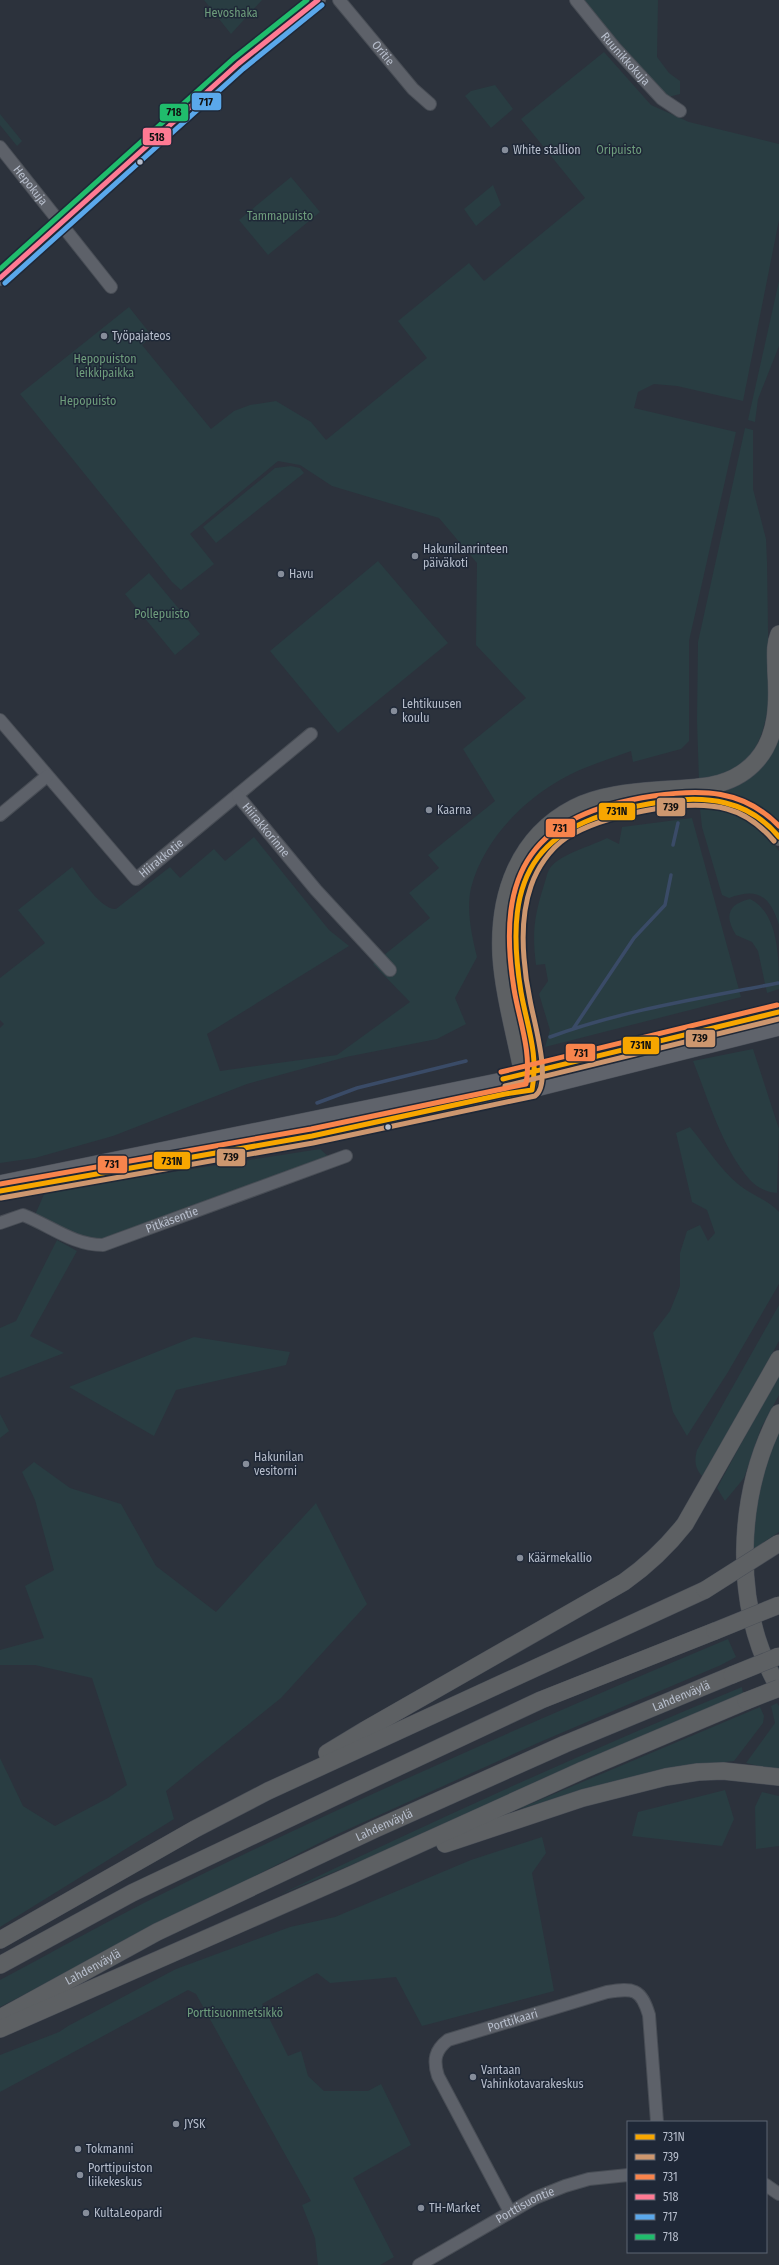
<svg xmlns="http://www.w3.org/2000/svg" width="779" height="2265" viewBox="0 0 779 2265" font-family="'Fira Sans Condensed',sans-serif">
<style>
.green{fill:#293d42}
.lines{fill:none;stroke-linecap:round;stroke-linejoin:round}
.stream{stroke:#3a4b67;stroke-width:3.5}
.minor-casing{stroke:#484d55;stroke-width:14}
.major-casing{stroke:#4a4f58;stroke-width:16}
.highway-casing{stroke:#494e57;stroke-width:18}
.minor{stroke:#5d6169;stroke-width:12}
.major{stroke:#5f636b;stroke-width:15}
.highway{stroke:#5d6063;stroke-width:17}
.highway-bridge-casing{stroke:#494e57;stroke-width:18;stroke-linecap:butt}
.highway-bridge{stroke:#5d6063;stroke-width:17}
.bus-1-casing{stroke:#1f2837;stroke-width:8}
.bus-2-casing{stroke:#1f2837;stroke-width:8}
.bus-3-casing{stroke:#1f2837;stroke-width:8}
.bus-4-casing{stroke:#1f2837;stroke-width:8}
.bus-5-casing{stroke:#1f2837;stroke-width:8}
.bus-6-casing{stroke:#1f2837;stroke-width:8}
.bus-1{stroke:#f7a600;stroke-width:5}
.bus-2{stroke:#cd976f;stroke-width:5}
.bus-3{stroke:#f8844c;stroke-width:5}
.bus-4{stroke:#fe7a93;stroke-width:5}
.bus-5{stroke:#5aa8eb;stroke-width:5}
.bus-6{stroke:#20bc6c;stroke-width:5}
.poi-dot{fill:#868d9a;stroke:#1f2837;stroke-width:1.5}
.bus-dot{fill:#b7becc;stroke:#1f2837;stroke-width:1.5}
.labels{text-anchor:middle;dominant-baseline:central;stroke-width:3;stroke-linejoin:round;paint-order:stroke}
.park-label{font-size:12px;fill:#6e9d7c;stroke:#1f2837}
.street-label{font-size:12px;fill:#b7becc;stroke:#1f2837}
.poi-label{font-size:12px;fill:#b7becc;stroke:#1f2837;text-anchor:start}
.line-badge{stroke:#1f2837;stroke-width:1.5}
.pale-badge-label{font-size:11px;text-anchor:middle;font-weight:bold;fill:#111}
</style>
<rect width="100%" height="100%" fill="#2c323c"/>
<path class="green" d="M204 0H262L231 34Z
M581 0H658L657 57 669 73 680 81V94L668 97 620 48Z
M604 52 651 105 689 122 779 144V220L743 401 677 386 654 384 638 392 634 408 736 432 689 641V741L681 749 633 762 631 751C607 760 582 767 560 780 520 803 483 842 471 888 466 911 472 936 477 957L455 998 466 1024 437 1039 346 1057 247 1084 113 1136 35 1158 0 1163V1028L4 1024 0 1020V978L45 943 18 910 72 867C81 878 101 910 116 909L170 867 180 878 214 849 225 861 254 837 329 930 349 946 207 1034 220 1071 337 1055 410 1002 373 964 430 918 409 893 439 868 428 855 495 801 463 749 526 698 476 645 477 563 439 518 332 486 300 465 278 461 190 534 214 564 181 590 172 582 20 394 129 307 152 336 142 345 211 429 234 411 250 405 276 401 311 422 326 440 427 358 398 321 469 263 484 281 585 198 521 119Z
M495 85 513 109 491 128 465 96 471 91Z
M0 114 22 141 17 146 0 125Z
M291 177 320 212 268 255 239 220Z
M493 185 501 205 476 226 464 209Z
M779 281V346L758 399 755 422 748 420Z
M745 428 753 430V489L766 539 767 562 769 698C766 728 757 760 727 773 718 777 708 778 699 781L697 720 698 642Z
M291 466 300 468 304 473 216 543 203 527 275 468Z
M378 561 448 643 338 733 270 651Z
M149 573 200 634 175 655 125 594Z
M778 733 779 741V828L716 794Z
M700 809C736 808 759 821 779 851V925C770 896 758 887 729 898L722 895 702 827Z
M692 818 741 997 545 1047 550 1030 539 994 548 981 545 964 536 965C532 932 534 917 544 885 546 880 547 872 550 868 560 854 592 846 607 838L619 844 622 827Z
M750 899C779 913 779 959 779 989L767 993 758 951 752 942 736 935C724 916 728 904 750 899Z
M753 1049 779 1129 777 1193C767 1192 757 1188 750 1180 722 1148 709 1101 693 1061Z
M690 1127C706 1146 719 1168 738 1184 751 1195 767 1199 779 1212V1284L728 1372 687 1436 673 1412 653 1333 670 1311 680 1286V1253L687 1231 700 1225 708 1241 715 1233 707 1210 692 1202 676 1133Z
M320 1149 330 1158 103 1240 82 1239 35 1215 45 1192Z
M57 1240 77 1251 30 1336 64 1353 0 1378V1328L16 1321Z
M779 1305V1341L703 1477C695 1469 694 1461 697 1450Z
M194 1337 290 1352 286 1365 176 1390 154 1436 69 1387Z
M779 1374V1395L761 1428 744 1478 725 1501 717 1488Z
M0 1414 9 1431 0 1438Z
M779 1428V1532L751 1551 756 1494Z
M34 1462 70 1488 121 1504 156 1566 216 1612 316 1503 367 1604 281 1698 166 1791 174 1819 0 1927V1758L23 1806 55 1826 108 1798 127 1785 92 1678 35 1665H0V1650L44 1638 25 1586 54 1570 35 1500 22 1472Z
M728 1639 736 1657 721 1665 540 1742 331 1837 0 2007V1980C55 1951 109 1920 164 1893 349 1802 537 1719 728 1639Z
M742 1687 743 1694 375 1855 279 1895C432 1821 585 1752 742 1687Z
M777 1703 779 1706V1771L746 1763 775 1723 771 1706Z
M760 1707 764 1716 763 1723 734 1761 662 1769 516 1810Z
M725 1790 734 1819 722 1846 632 1836 638 1812Z
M762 1792 779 1796V1846L756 1849 755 1807Z
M542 1837 546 1853 532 1873 554 1991 422 2026 396 1977 330 1983 317 1973 262 2004 288 2056 301 2051 308 2076 324 2091H368L381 2084 411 2145 353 2178 394 2257 380 2265H318L315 2238 302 2205 311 2201 196 1994 188 1990 0 2092V2055L59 2032 68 2026 176 1969 290 1927 335 1917 471 1860Z"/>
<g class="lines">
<path class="stream" d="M673 845 678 823
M573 1029 634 938 665 905 671 875
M550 1037C623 1010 702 998 778 983
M317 1103 357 1088 466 1061"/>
<defs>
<g id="minor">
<path id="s1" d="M339 0 413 89 430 104"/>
<path id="s2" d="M576 0 614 47 662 99 680 111"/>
<path id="s3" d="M0 147 111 287"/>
<path id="s4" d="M0 720 136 879 311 734"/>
<path id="s5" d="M238 796 316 890 390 970"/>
<path d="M0 815 47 776"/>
<path id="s6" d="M0 1223 23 1215C51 1226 73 1245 103 1245L346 1156"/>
<path d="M766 2185 779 2194"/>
<path id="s7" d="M510 2212 438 2076C433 2060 435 2050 448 2040L607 1992C633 1988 641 1988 649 2015L657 2122"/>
<path id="s8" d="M419 2265 535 2198 565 2186 589 2179 628 2175"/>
</g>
<path id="major" d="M0 278 238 64 318 0
M86 1175 312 1136 505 1094 532 1090 779 1028
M0 1183 502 1080 779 1012"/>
<g id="highway">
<path d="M532 1090 523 1075C516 1038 503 992 501 955 498 895 518 837 574 808 599 795 632 792 659 790 695 787 731 790 757 760 778 736 778 701 776 671 776 658 774 646 779 634"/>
<path d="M532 1090C541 1054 529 1035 523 1001 516 962 512 923 524 884 531 864 546 843 563 832 599 808 685 793 727 802 747 807 767 821 779 837"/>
<path d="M779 1413C736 1495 731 1606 779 1688"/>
<path d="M327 1753 365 1730 624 1582C648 1565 667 1547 685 1524L779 1359"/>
<path d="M445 1844 583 1798 666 1777 698 1772 723 1771 779 1777"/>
<path d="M0 1940 195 1829 268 1791 705 1590"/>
<path d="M0 1965 132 1893 349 1790 541 1700 715 1631"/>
<path id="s9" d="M0 2018 157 1932 375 1829 565 1744 732 1675"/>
<path d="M0 2029 351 1875 583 1770 746 1701"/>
</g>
</defs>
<use href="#minor" class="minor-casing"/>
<use href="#major" class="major-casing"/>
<use href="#highway" class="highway-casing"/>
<use href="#minor" class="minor"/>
<use href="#major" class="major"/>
<use href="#highway" class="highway"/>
<defs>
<path id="highway-bridge" d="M705 1590 779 1543
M715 1631 779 1605
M732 1675 779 1656
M746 1701 779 1688"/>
</defs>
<use href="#highway-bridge" class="highway-bridge-casing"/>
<use href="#highway-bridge" class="highway-bridge"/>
<defs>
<path id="bus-1" d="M503 1079 779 1012
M0 1191 312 1136 505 1094 532 1090C539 1055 527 1026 521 992 501 869 539 820 661 802 706 795 749 800 779 837"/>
<path id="bus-2" d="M505 1086 779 1019
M1 1198 313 1143 535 1096C553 1083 533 1019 530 1000 527 986 525 972 524 958 522 934 523 909 531 886 537 868 550 849 566 838 602 815 686 798 727 809 746 814 762 827 774 841"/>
<path id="bus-3" d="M501 1072 777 1005
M0 1184 311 1129 526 1084C532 1052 519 1020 514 989 495 870 533 814 653 796 701 789 743 789 779 826"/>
<path id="bus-4" d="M0 278 238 64 318 0"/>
<path id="bus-5" d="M5 283 243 69 322 5"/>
<path id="bus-6" d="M0 269 233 59 307 0"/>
</defs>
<use href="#bus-1" class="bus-1-casing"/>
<use href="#bus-2" class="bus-2-casing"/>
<use href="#bus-3" class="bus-3-casing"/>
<use href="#bus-4" class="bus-4-casing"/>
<use href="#bus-5" class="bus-5-casing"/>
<use href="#bus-6" class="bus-6-casing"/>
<use href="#bus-1" class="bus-1"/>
<use href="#bus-2" class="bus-2"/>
<use href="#bus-3" class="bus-3"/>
<use href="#bus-4" class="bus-4"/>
<use href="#bus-5" class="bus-5"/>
<use href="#bus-6" class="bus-6"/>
</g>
<g class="poi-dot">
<circle cx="505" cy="150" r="4"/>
<circle cx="104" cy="336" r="4"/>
<circle cx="415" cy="556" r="4"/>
<circle cx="281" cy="574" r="4"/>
<circle cx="394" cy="711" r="4"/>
<circle cx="429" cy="810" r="4"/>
<circle cx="246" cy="1464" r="4"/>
<circle cx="520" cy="1558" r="4"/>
<circle cx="473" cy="2077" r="4"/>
<circle cx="176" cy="2124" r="4"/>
<circle cx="78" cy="2149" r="4"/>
<circle cx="80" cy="2175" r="4"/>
<circle cx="421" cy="2208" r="4"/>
<circle cx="86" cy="2213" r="4"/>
</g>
<g class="bus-dot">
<circle cx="140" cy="162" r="3.5"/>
<circle cx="388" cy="1127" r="3.5"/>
</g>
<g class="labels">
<g class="park-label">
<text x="231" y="13">Hevoshaka</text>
<text x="619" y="150">Oripuisto</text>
<text x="280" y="216">Tammapuisto</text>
<text x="105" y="359">Hepopuiston<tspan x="105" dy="14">leikkipaikka</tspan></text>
<text x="88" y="401">Hepopuisto</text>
<text x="162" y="614">Pollepuisto</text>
<text x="235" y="2013">Porttisuonmetsikkö</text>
</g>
<g class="street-label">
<text stroke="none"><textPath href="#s1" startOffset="69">Oritie</textPath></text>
<text stroke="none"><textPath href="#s2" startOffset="77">Ruunikkokuja</textPath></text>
<text stroke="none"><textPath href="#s3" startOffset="49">Hepokuja</textPath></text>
<text stroke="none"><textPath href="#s5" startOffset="44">Hiirakkorinne</textPath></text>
<text stroke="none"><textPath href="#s4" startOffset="242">Hiirakkotie</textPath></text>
<text stroke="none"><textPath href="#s6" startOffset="184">Pitkäsentie</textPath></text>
<text stroke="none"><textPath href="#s9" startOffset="754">Lahdenväylä</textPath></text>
<text stroke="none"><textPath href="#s9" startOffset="430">Lahdenväylä</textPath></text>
<text stroke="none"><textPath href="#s9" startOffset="106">Lahdenväylä</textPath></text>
<text stroke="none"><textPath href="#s7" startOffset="262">Porttikaari</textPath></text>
<text stroke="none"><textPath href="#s8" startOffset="122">Porttisuontie</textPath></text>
</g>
<g class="poi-label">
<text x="513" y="150">White stallion</text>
<text x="112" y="336">Työpajateos</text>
<text x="423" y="549">Hakunilanrinteen<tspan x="423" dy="14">päiväkoti</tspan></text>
<text x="289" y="574">Havu</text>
<text x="402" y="704">Lehtikuusen<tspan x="402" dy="14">koulu</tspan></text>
<text x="437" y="810">Kaarna</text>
<text x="254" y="1457">Hakunilan<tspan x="254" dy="14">vesitorni</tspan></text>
<text x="528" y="1558">Käärmekallio</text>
<text x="481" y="2070">Vantaan<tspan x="481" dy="14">Vahinkotavarakeskus</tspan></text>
<text x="184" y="2124">JYSK</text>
<text x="86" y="2149">Tokmanni</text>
<text x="88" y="2168">Porttipuiston<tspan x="88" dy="14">liikekeskus</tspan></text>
<text x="429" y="2208">TH-Market</text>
<text x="94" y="2213">KultaLeopardi</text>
</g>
</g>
<g class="line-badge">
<rect x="191" y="92" width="31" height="19" rx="4" fill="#5aa8eb"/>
<rect x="159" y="103" width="30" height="19" rx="4" fill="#20bc6c"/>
<rect x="142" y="127" width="30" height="19" rx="4" fill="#fe7a93"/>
<rect x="656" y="797" width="30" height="20" rx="4" fill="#cd976f"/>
<rect x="598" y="802" width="38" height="19" rx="4" fill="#f7a600"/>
<rect x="545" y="818" width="31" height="20" rx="4" fill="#f8844c"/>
<rect x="685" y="1029" width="31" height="19" rx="4" fill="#cd976f"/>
<rect x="622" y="1036" width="38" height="19" rx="4" fill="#f7a600"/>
<rect x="565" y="1043" width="31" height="19" rx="4" fill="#f8844c"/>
<rect x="216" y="1148" width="30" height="19" rx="4" fill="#cd976f"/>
<rect x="153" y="1151" width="38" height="19" rx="4" fill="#f7a600"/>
<rect x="97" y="1155" width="31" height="19" rx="4" fill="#f8844c"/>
</g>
<g class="pale-badge-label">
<text x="206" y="106">717</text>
<text x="174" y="116">718</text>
<text x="157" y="141">518</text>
<text x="671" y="811">739</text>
<text x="617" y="815">731N</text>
<text x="560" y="832">731</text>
<text x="700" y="1042">739</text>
<text x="641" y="1049">731N</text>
<text x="581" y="1057">731</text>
<text x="231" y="1161">739</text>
<text x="172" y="1165">731N</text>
<text x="112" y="1168">731</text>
</g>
<rect x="627" y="2121" width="140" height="132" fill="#1f2837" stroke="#5c6473"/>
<rect x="635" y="2134" width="20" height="6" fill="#f7a600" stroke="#5c6473"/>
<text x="663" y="2141" font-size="12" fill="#b7becc">731N</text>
<rect x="635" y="2154" width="20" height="6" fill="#cd976f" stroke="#5c6473"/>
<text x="663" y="2161" font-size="12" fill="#b7becc">739</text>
<rect x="635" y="2174" width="20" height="6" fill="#f8844c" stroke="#5c6473"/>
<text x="663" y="2181" font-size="12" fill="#b7becc">731</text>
<rect x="635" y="2194" width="20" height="6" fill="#fe7a93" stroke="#5c6473"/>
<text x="663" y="2201" font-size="12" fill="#b7becc">518</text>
<rect x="635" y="2214" width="20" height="6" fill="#5aa8eb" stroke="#5c6473"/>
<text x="663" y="2221" font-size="12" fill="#b7becc">717</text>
<rect x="635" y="2234" width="20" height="6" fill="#20bc6c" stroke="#5c6473"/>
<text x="663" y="2241" font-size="12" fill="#b7becc">718</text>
</svg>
